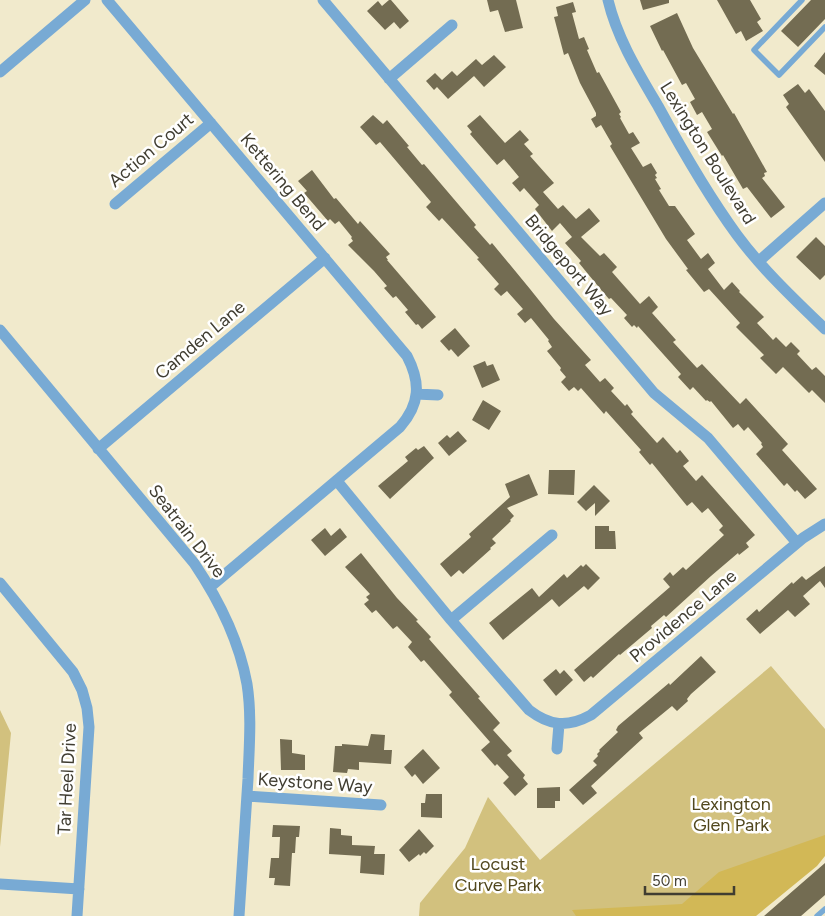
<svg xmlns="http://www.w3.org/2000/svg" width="825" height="916" viewBox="0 0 825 916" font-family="Figtree,sans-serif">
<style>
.green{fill:#d2c17e}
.forest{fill:#d2b856}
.building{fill:#736c52}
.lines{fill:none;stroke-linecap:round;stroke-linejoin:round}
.service{stroke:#78aad4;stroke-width:5.5}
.minor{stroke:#78aad4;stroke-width:11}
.labels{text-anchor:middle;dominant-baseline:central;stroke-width:5;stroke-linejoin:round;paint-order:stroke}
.street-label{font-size:18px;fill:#403d31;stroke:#fff}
.park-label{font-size:18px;fill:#51471d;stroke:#fff}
</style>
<rect width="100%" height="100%" fill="#f1eacc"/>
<path class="green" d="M771 666 825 729V848L750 916H419L420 903 465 848 488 797 540 860Z
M0 710 11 733 0 847Z"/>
<path class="forest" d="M825 835V856L817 866 756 916H576L572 910 682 904 719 872Z"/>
<path class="building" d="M389 0H391L409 21 400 29 394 22 385 30 367 11 378 1 382 6Z
M487 0H516L523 28 505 32 498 10 490 12Z
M640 0H669V3L643 10Z
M717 0H750L761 19 757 22 763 31 746 41 741 31 736 34Z
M811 0H825V19L798 47 781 31Z
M573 2 576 12 572 13 579 39 584 37 589 49 587 50 597 73 599 72 621 112 619 114 621 117 620 118 629 134 633 132 640 143 631 148 643 167 651 163 657 173 655 175 657 178 655 179 661 189 659 190 669 206H675L695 234 687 240 701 259 708 253 715 263 708 269 724 290 732 282 740 291 739 292 764 317 757 323 773 340 776 337 786 347 791 342 800 351 797 354 812 370 816 367 825 376V403L812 390 809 393 783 367 776 374 760 358 764 355 736 327 740 323 709 289 704 292 686 270 688 269 666 239 610 146 612 144 601 125 596 128 591 119 596 116V113L580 83 568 53 564 55 554 17 558 16 556 7Z
M677 13 693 48 733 114 734 113 767 172 764 173 765 176 762 178 785 207 771 218 747 187 743 189 723 155 722 156 707 132 712 129 702 112 697 115 690 102 695 99 686 83 682 85 663 50 662 51 650 26Z
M825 52V75L814 66Z
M494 55 506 67 484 87 474 76 448 99 437 87 434 90 426 81 435 73 442 80 452 71 457 76 476 59 482 65Z
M798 84 805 93 809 89 825 111V162L786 107 789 104 783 95Z
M373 115 383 124 387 120 409 146 407 147 422 165 424 164 476 225 474 227 490 245 492 243 530 289 554 319 591 360 585 365 600 382 605 378 614 388 611 391 625 406 627 404 633 412 631 414 657 443 663 437 677 453 680 450 689 461 683 466 696 481 702 475 755 535 746 543 749 547 739 555 738 553 711 576 666 617 664 615 651 626 652 628 620 655 619 654 593 678 591 676 584 682 574 670 670 587 663 579 670 572 673 576 683 567 686 570 724 535 719 530 723 526 708 508 702 513 692 502 687 506 652 463 650 465 639 452 641 450 606 411 604 414 581 388 578 391 574 387 569 391 561 382 566 377 560 370 561 368 547 351 552 347 548 341 549 340 531 318 525 323 517 314 523 309 507 291 501 296 494 289 499 284 477 259 479 258 442 218 439 221 426 207 431 202 380 142 376 145 360 127Z
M480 115 505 143 520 130 529 140 524 144 533 154 530 156 554 183 543 192 558 209 563 205 576 219 589 208 600 221 581 237 600 256 604 253 617 267 612 272 640 304 649 296 658 307 652 313 676 340 673 342 697 368 702 364 740 404 746 398 788 444 782 450 817 489 805 499 797 490 795 492 787 483 784 486 756 454 763 447 761 444 762 443 748 427 744 431 738 424 733 428 711 401 710 402 707 400 706 401 693 387 690 390 678 377 681 374 638 326 637 328 634 325 632 327 624 318 627 315 611 298 609 299 602 291 579 263 581 261 565 243 572 237 560 223 552 231 535 209 539 205 524 188 520 192 512 183 519 177 504 159 497 165 470 134 472 132 467 126Z
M312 170 334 199 336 198 358 224 360 221 390 254 386 257 388 260H387L436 317 422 329 418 324 416 325 405 312 408 310 396 296 393 298 384 288 387 286 374 271 348 245 353 241 351 238 352 237 339 221 335 224 330 219 328 221 304 193 307 191 298 181Z
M816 237 825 246V275L820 280 796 257Z
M455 328 470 346 458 357 451 349 449 351 440 341Z
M485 361 487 366 493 364 500 380 482 388 473 366Z
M483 400 501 411 489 430 472 420Z
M458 431 467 441 449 456 438 443 447 435 450 438Z
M424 446 434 458 390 499 378 486 408 461 405 457 416 448 418 450Z
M549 470H575L574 495 548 494Z
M529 474 538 495 507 508 514 516 510 520 511 521 492 539 496 543 490 548 491 549 463 574 459 570 451 577 440 564 471 537 469 534 510 497 505 484Z
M594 485 610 501 595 516V503L586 511 577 502Z
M595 526H609V531H615L616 549H595Z
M325 528 331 536 340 528 347 537 325 556 311 540Z
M361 553 397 598 418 620 416 621 431 637 429 639 480 697 478 698 500 723 493 730 512 751 507 755 525 775 523 778 528 784 515 796 503 783 509 777 497 764 495 766 481 750 490 742 449 695 452 692 424 660 421 662 408 647 412 642 397 626 393 629 376 610 372 613 364 604 369 600 366 597 370 594 345 567Z
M586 564 600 578 588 590 584 586 559 607 552 599 503 640 489 623 532 588 539 597 564 574 567 578 581 565 583 567Z
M825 566V588L820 581 803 596 810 604 795 617 788 610 760 634 746 619 757 609 759 612 792 582 793 584 802 576 806 580Z
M701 656 716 672 691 694 687 699 688 701 677 711 672 706 639 733 643 738 591 786 597 793 583 805 569 790 597 765 593 761 598 756 597 754 600 751 599 750 618 732 616 730 618 726 669 683 670 685Z
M556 669 560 674 564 670 573 680 556 696 543 680Z
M371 734 385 735 384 750H392L391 764 359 762V770L348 769 347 773 333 772 335 746H342V744L368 746Z
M280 739 292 740V753L305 755V770H281Z
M423 749 440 768 423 784 415 774 412 777 404 767Z
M560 787V801H555V808H537V788Z
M426 794H442V818L421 817V803H425Z
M273 825 300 826 299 837H296L295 853H292L290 886 274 885 275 878H269L271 858H279L280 837H272Z
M330 828 341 829V835L352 836V845L375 846 374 854H385L384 875 360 873 361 856 329 854Z
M419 829 434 846 426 854 424 852 420 856 419 854 409 862 399 850Z
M825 863V895L801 916H764Z"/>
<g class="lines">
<path class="service" d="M802 0 754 50 779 75 825 27
M817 916 825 909"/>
<path class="minor" d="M107 0 407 356C421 383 420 404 400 427L210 587
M323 0 654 393 708 438 797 543
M608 0C617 38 638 72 658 106 682 150 707 194 737 235 762 269 795 300 825 329
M0 72 85 0
M389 79 452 25
M115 204 211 123
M759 261 825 203
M0 330 194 563C219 600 239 640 247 684 252 716 249 748 248 779 245 825 242 870 239 916
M416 394 438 395
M98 449 325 258
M337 481 451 620 529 710C550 726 567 728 591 715L803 538 825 524
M0 583 73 672 82 690 87 708 89 727 77 916
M451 620 552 535
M557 749 559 724
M247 796 381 805
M0 884 79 889"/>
</g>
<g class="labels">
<g class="street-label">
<text transform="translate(151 150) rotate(-40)">Action Court</text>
<text transform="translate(708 153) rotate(58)">Lexington Boulevard</text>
<text transform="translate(283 182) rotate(50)">Kettering Bend</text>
<text transform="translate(569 265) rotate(50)">Bridgeport Way</text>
<text transform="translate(200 340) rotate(-40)">Camden Lane</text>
<text transform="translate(187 531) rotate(52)">Seatrain Drive</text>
<text transform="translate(683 616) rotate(-40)">Providence Lane</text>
<text transform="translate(67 779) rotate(-87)">Tar Heel Drive</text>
<text transform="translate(315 783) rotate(4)">Keystone Way</text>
</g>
<g class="park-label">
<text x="731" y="804">Lexington<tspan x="731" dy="21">Glen Park</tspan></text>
<text x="498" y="864">Locust<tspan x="498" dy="21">Curve Park</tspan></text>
</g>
</g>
<path d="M645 886v8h89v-8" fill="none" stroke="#403d31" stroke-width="2.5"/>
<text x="652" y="886" font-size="15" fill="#403d31" stroke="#ffffff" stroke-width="4" paint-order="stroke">50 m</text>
</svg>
